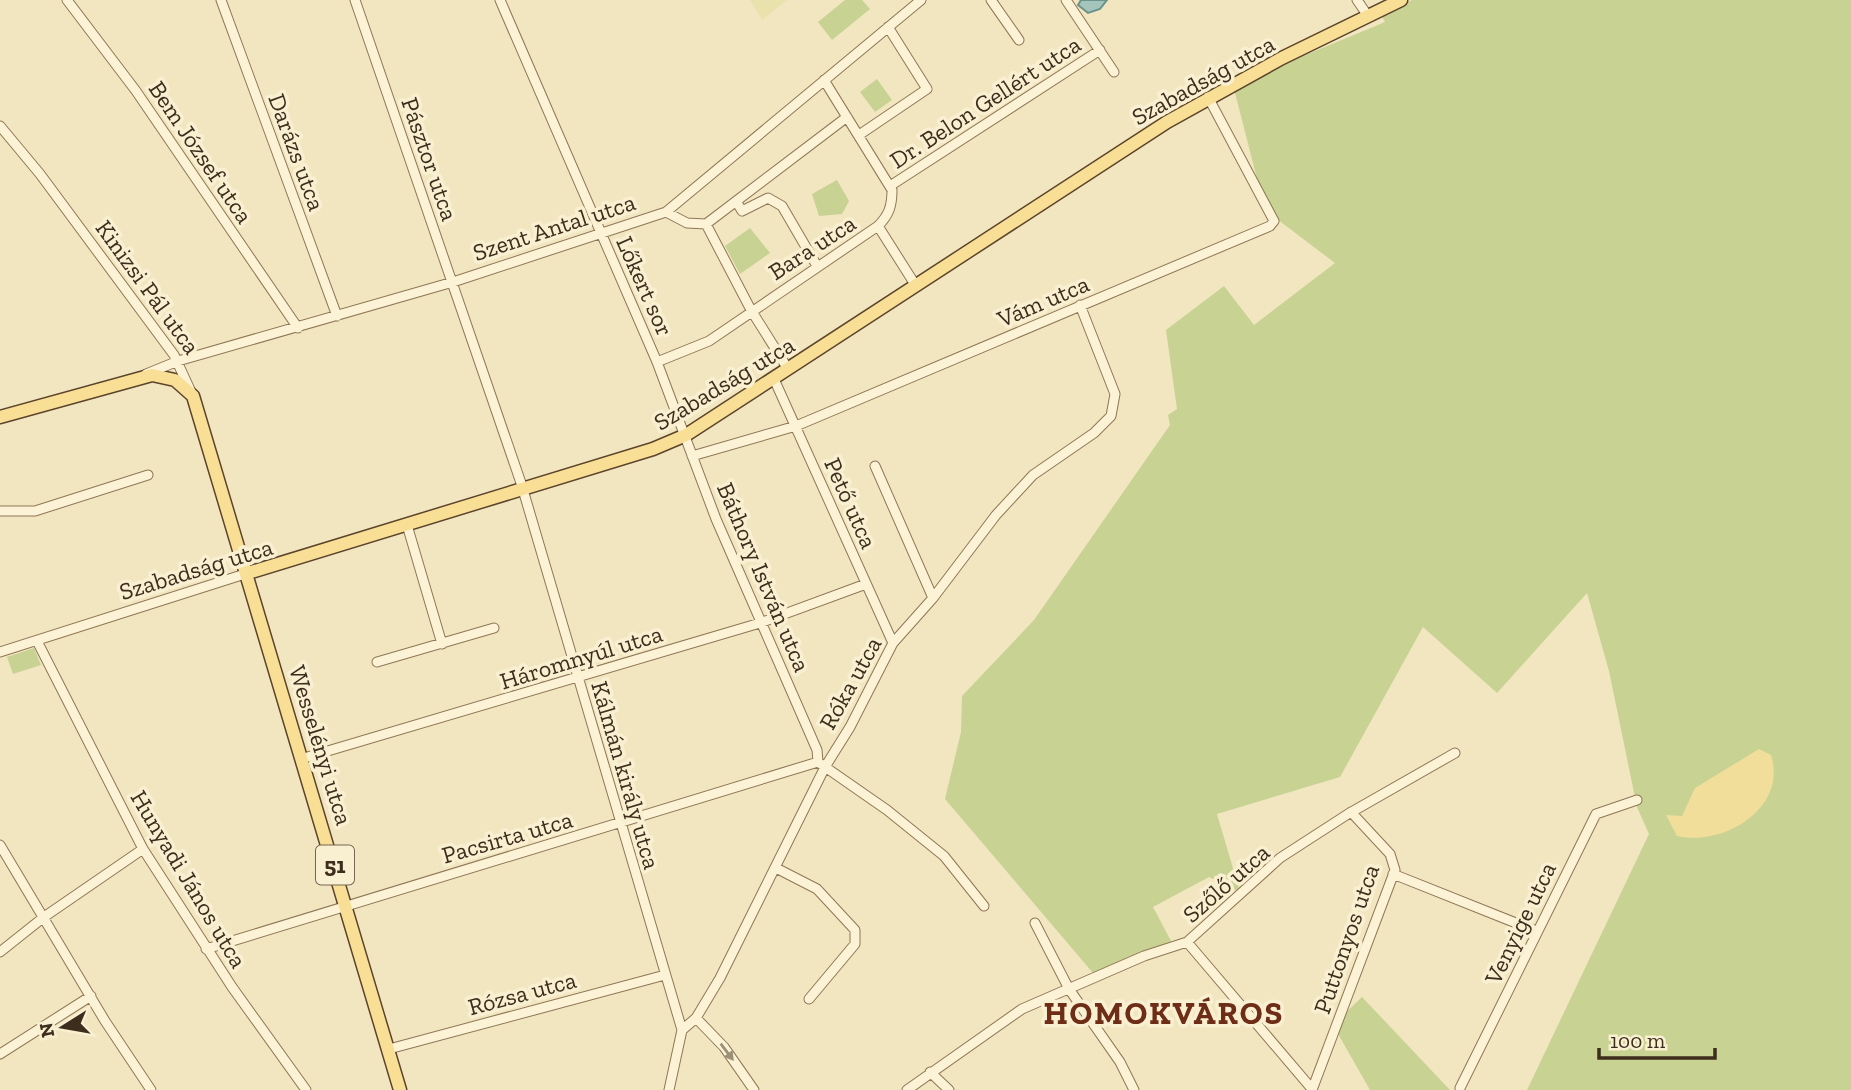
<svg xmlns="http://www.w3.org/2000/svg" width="1851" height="1090" viewBox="0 0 1851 1090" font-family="'Zilla Slab',serif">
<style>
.farmland{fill:#e9e2ad}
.green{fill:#c7d293}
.sand{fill:#f1de9b}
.water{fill:#a4c4bc;stroke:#6a938b;stroke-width:2}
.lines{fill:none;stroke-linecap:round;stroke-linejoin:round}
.minor-casing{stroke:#8e7756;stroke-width:11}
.major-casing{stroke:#5b442b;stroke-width:15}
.minor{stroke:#fcf2d5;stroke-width:9}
.major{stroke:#f9df95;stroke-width:12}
.oneway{fill:#9c9078}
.labels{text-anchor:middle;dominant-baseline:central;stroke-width:7;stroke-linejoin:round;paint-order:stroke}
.shield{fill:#f9efd1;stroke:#756752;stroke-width:2}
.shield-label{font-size:23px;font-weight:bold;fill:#3c2d1c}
.street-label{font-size:24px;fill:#3c2d1c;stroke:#f9efd1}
.district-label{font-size:32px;font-weight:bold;letter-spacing:2px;fill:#6d2d17;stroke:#f9efd1}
</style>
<rect width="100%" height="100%" fill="#f2e6c1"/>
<path class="farmland" d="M750 0H787L762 20Z"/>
<path class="green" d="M845 0H862L870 9 832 40 818 22Z
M1412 0H1851V1090H1527L1649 834 1637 807 1609 671 1587 593 1497 693 1423 627 1340 777 1217 814 1240 892 1209 877 1153 907 1171 941 1099 980 945 799 961 732 962 696 1034 620 1170 425 1168 415 1177 409 1166 330 1224 286 1254 325 1335 263 1265 210 1233 85 1385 22 1381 15Z
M877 79 892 100 875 112 860 92Z
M837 180 849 201 842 214 819 216 812 194Z
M750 228 770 253 740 274 725 246Z
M34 648 41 665 13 674 7 657Z
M1362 997 1450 1090H1370L1333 1025Z"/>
<path class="sand" d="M1759 749 1771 755C1788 808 1724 847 1677 836L1666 815 1682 816 1695 788Z"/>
<path class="water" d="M1081 0H1107L1100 9 1088 13 1078 5Z"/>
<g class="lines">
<defs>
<path id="minor" d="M67 0 136 91 298 328
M221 0 337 316
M355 0 521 483 682 1030
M500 0 657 362 716 519 817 750 818 762 887 810 944 856 984 906
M991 0 1019 40
M1066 0 1114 72
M1357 0 1368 16
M0 126 40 174 174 355 192 394
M859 135 927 89 888 27
M890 186 1100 50
M736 201 742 211 768 198 782 206 817 266
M666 212 687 223 706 224 847 117
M706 224 751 310 788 369
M878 226 916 286
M657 362 709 341 878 226C889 215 892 206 892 190L824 80
M146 374 178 361 453 282 666 212 921 0
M774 379 893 643
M692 456 796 426 1270 226 1274 221 1208 97
M875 466 933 598
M0 511H35L148 475
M407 525 442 644
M37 641 143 849 232 987 306 1090
M0 652 248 573
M377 662 494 628
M304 758 760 623 866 584
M0 845 105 1021 151 1090
M776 868 817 889 855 930V944L809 999
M1393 874 1536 931
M1035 923 1069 989 1120 1062 1134 1090
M1187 942 1312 1089
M206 949 818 762
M0 952 44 917 143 849
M696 1018 724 1047 754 1090
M389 1049 665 975
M0 1054 91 996
M930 1072 949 1090
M1460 1088 1596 814 1637 800
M669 1090 682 1030 696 1018 720 978 825 767 850 727 893 643 933 598 996 515 1033 475 1094 433 1111 416 1115 394 1080 305
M907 1090 1022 1009 1144 956 1187 942 1280 858 1348 814 1455 753
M1312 1090 1395 870 1390 854 1351 812"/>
<path id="major" d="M0 417 152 375 175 380 193 396 400 1090
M248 573 653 449 686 435 1167 122 1282 58 1401 0"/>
</defs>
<use href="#minor" class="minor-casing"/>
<use href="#major" class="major-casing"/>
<use href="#minor" class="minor"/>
<use href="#major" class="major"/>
</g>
<defs><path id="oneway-solid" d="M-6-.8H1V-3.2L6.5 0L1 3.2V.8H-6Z" transform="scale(1.75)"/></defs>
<use class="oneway" href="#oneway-solid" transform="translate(727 1052) rotate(53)"/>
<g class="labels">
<rect class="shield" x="316" y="845.5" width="38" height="39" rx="5"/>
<g class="shield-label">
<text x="335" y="865">51</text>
</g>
<g class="street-label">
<text transform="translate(1203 80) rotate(-29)">Szabadság utca</text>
<text transform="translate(985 102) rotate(-33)">Dr. Belon Gellért utca</text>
<text transform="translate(201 152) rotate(56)">Bem József utca</text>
<text transform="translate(297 152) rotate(70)">Darázs utca</text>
<text transform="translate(430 159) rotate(71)">Pásztor utca</text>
<text transform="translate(554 227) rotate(-18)">Szent Antal utca</text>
<text transform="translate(812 247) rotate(-33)">Bara utca</text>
<text transform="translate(645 286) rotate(66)">Lőkert sor</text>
<text transform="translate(148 287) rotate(54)">Kinizsi Pál utca</text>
<text transform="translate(1043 301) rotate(-23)">Vám utca</text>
<text transform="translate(724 383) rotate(-31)">Szabadság utca</text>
<text transform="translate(851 503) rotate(66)">Pető utca</text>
<text transform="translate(196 569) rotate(-17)">Szabadság utca</text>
<text transform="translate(764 577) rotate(67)">Báthory István utca</text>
<text transform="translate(581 657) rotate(-17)">Háromnyúl utca</text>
<text transform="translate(850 683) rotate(-61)">Róka utca</text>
<text transform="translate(321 745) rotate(73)">Wesselényi utca</text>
<text transform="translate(626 775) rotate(74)">Kálmán király utca</text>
<text transform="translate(507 837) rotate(-16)">Pacsirta utca</text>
<text transform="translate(189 879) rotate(59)">Hunyadi János utca</text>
<text transform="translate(1226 883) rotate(-41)">Szőlő utca</text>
<text transform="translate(1520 923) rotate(-64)">Venyige utca</text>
<text transform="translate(1346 939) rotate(-71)">Puttonyos utca</text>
<text transform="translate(522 993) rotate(-15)">Rózsa utca</text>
</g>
<g class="district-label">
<text x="1164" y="1013">HOMOKVÁROS</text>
</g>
</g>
<g transform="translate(63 1027) rotate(259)" stroke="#f9efd1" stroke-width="5" paint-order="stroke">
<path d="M0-5L12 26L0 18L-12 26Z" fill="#3c2d1c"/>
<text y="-10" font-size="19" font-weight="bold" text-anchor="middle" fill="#3c2d1c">N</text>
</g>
<path d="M1599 1048v10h116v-10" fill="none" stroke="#3c2d1c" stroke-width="3.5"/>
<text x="1610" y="1048" font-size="21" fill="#3c2d1c" stroke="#f9efd1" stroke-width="5" paint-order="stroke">100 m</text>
</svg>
